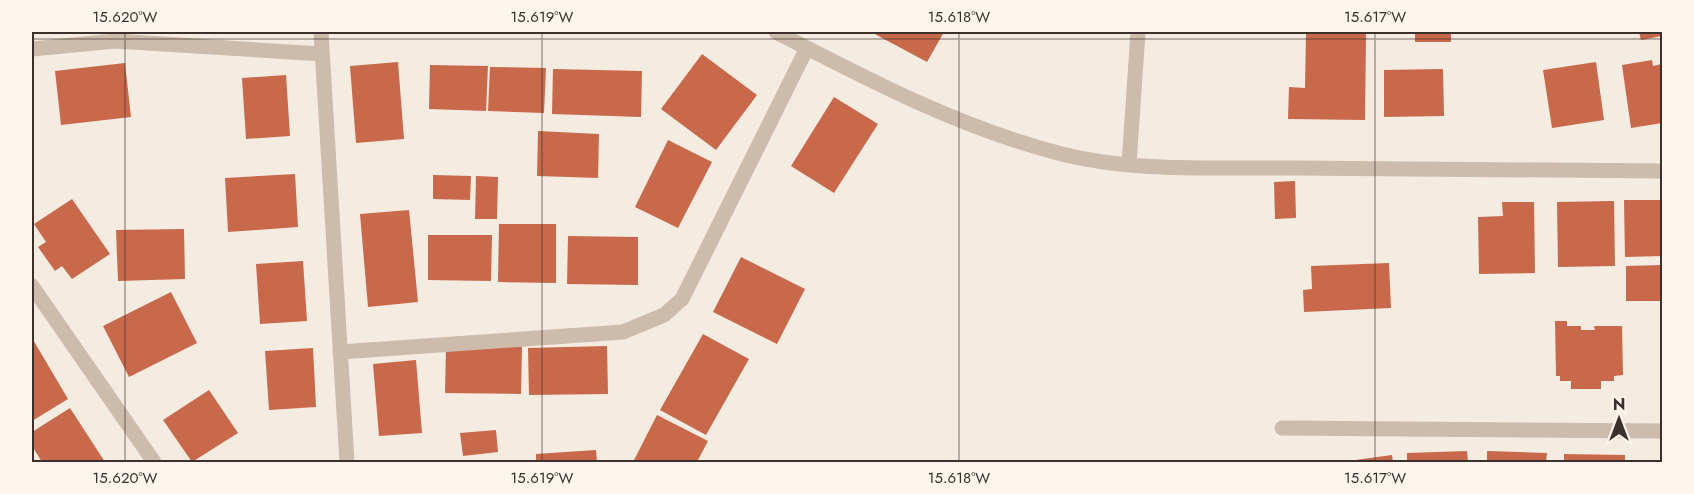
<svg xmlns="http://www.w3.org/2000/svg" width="1694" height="494" viewBox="0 0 1694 494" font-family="Jost,sans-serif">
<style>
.building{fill:#c8694b}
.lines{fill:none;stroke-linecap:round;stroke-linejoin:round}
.minor{stroke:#cdbbac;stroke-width:15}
.ticks{fill:none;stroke:#3b302b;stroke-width:1.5;stroke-opacity:0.45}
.neatline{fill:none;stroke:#3b302b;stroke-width:2}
.ticks-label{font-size:15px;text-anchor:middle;fill:#3b302b}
</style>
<rect width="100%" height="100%" fill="#f4ebe1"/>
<path class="building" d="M871 32H944L927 62Z
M1306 32 1366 33 1365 120 1288 119 1289 87 1305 88Z
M1415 32H1451V42H1415Z
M1639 32H1662V36L1641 40Z
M702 54 757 95 716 150 661 109Z
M1652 60 1653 66 1662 64V123L1631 128 1622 65Z
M398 62 404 139 356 143 350 66Z
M1596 62 1604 120 1552 128 1543 70Z
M125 63 131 117 61 125 55 71Z
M430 65 488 66 486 111 429 109Z
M490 67 546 68 544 113 488 111Z
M553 69 642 71 641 117 552 114Z
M1443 69 1444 116 1384 117V70Z
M286 75 290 136 246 139 242 78Z
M834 97 878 124 834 193 791 166Z
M538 131 599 134 598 178 537 176Z
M668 140 712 162 678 228 635 207Z
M295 174 298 227 228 232 225 178Z
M433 175 471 176 470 200 433 199Z
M476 176 498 177 497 219H475Z
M1295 181 1296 218 1275 219 1274 182Z
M72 199 110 254 72 279 62 266 55 271 38 247 46 242 34 224Z
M1624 200H1662V256L1625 257Z
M1614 201 1615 266 1558 267 1557 202Z
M1502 202H1534L1535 273 1479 274 1478 217 1503 216Z
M409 210 418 302 368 307 360 214Z
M499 224H556V283L498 282Z
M184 229 185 279 118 281 116 230Z
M428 235H492L491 281 428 280Z
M568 236 638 237V285L567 284Z
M741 257 805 289 777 344 713 312Z
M303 261 307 321 260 324 256 264Z
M1389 263 1391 308 1304 312 1303 290 1312 289 1311 266Z
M1662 265V301H1626V266Z
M171 292 197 343 129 377 103 326Z
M1555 321H1567V326H1581V330H1595L1594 326H1622L1623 375 1614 376V381H1601V389H1571V381H1560V376H1556Z
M703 334 749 359 706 435 660 410Z
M32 338 68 399 32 421Z
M446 346 522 347 521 394 445 393Z
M607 346 608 394 529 395 528 348Z
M313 348 316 407 269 410 265 351Z
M416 360 422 433 379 436 373 364Z
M209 390 238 433 192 462 163 420Z
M70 408 105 462H42L32 446V432Z
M657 415 708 441 697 462H633Z
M496 430 498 452 463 456 460 433Z
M596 450 597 462H536V454Z
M1467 451 1468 462H1407V453Z
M1487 451 1547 453 1546 462H1487Z
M1564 454 1625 455V462H1564Z
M1392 455 1393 462H1348V461Z"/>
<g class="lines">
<path class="minor" d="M321 32 347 462
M776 32C867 79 958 127 1058 153 1134 173 1218 167 1295 168 1418 169 1540 170 1662 171
M32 49 115 41 322 54
M1129 164 1138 32
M32 286 154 462
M340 352 623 332 664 315 682 299 807 48
M1282 428 1662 431"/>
</g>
<path class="ticks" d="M125 32V462M542 32V462M959 32V462M1375 32V462M32 39H1662M32 462H1662"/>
<rect width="1694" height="494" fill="none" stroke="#fbf5ee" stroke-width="66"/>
<g transform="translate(1619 419)" stroke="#fbf5ee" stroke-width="4.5" paint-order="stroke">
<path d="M0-4.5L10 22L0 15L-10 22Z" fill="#3b302b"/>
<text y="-9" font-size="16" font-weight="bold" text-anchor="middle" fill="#3b302b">N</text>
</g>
<rect x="33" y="33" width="1628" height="428" class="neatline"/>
<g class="ticks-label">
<text x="125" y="22">15.620°W</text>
<text x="542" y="22">15.619°W</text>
<text x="959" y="22">15.618°W</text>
<text x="1375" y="22">15.617°W</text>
<text x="125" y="483">15.620°W</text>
<text x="542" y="483">15.619°W</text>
<text x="959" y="483">15.618°W</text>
<text x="1375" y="483">15.617°W</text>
</g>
</svg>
